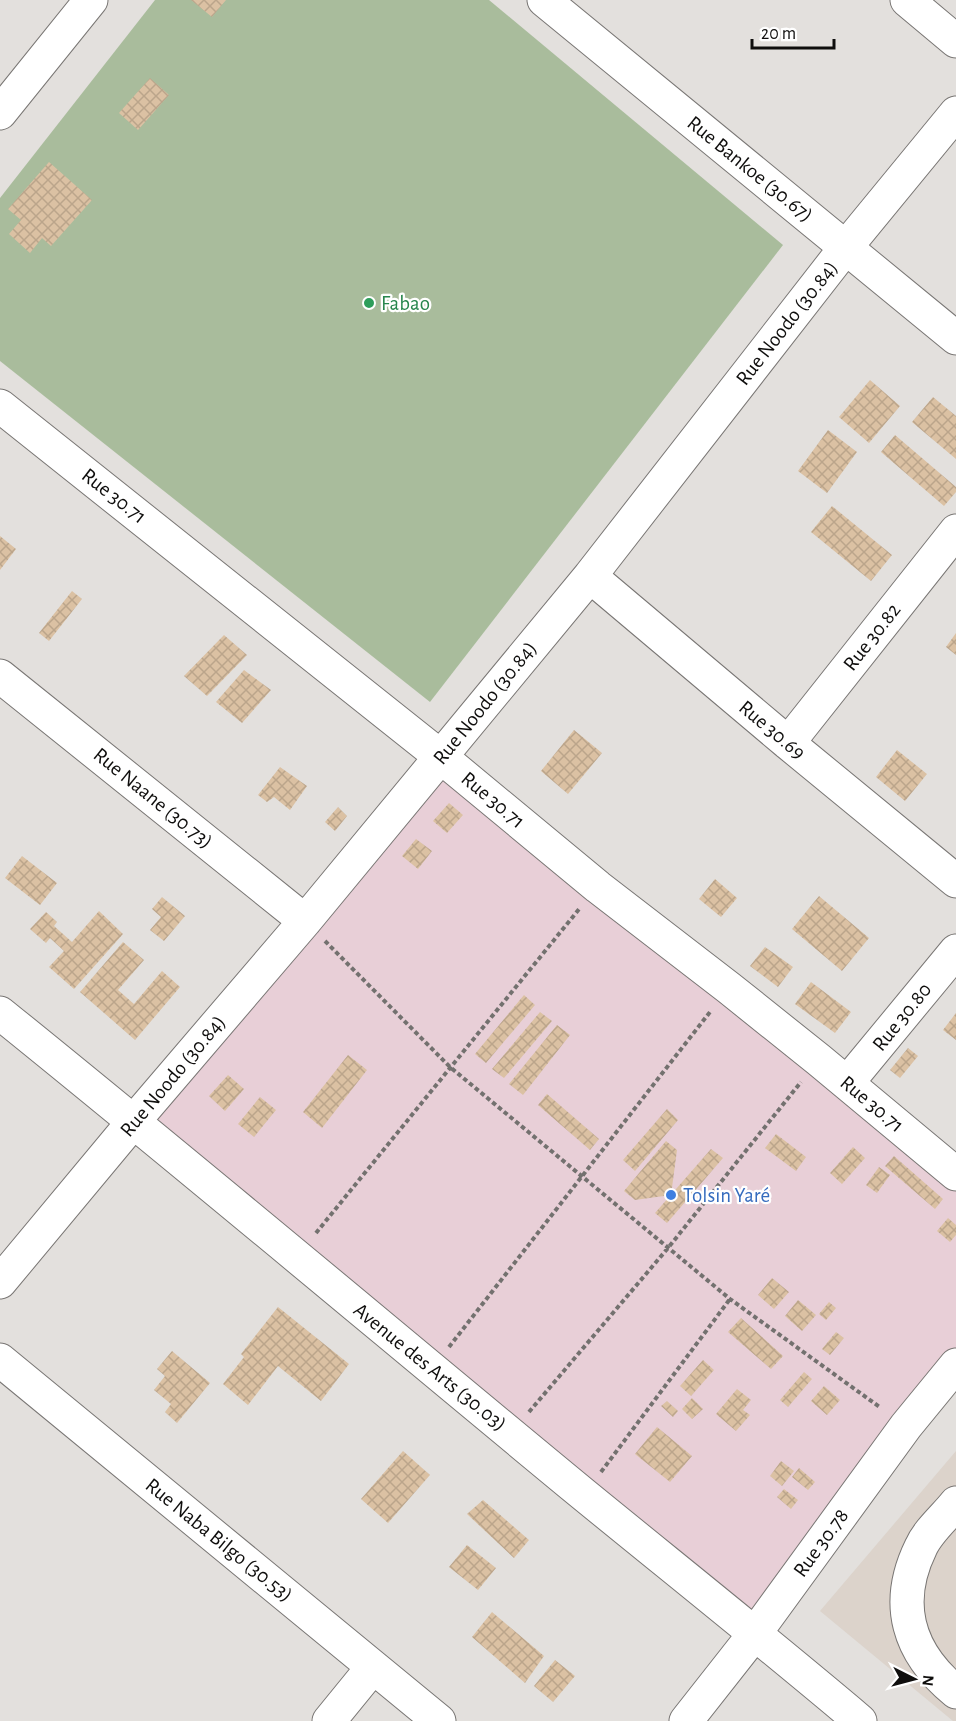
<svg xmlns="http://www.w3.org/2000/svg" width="956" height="1721" viewBox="0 0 956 1721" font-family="'Alegreya Sans',sans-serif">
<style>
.commercial{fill:#e8cfd7}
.built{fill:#dcd3cb}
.grass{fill:#a9bc9c}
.building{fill:url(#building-cross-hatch)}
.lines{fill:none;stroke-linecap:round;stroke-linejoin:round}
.minor-casing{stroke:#797674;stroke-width:35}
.path{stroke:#73716f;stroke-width:4;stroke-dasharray:4.5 3;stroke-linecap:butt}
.minor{stroke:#fff;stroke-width:33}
.leisure-dot{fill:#2e9e5b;stroke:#fff;stroke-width:2}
.shop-dot{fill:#3f7fe0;stroke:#fff;stroke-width:2}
.labels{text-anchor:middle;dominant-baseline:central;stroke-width:4.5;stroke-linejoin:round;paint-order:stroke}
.street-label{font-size:21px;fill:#0f0e0d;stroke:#fff}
.leisure-label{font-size:21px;fill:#27864d;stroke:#fff;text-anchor:start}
.shop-label{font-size:21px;fill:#366cbe;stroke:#fff;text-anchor:start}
</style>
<defs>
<pattern id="building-cross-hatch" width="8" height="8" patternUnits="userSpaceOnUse" patternTransform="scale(1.5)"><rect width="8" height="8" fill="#dbc1a3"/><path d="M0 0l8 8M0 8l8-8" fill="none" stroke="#bba58b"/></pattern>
</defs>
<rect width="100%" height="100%" fill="#e3e0dd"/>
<path class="commercial" d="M441 757 956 1174V1365L756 1632 134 1121Z"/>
<path class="built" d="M956 1451V1721H953L820 1611Z"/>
<path class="grass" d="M155 0H489L783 245 430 702 0 361V198Z"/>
<path class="building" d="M191 0H226L212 17Z
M150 78 169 95 138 130 119 113Z
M49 162 92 200 51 246 42 238 30 253 9 234 21 220 8 209Z
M870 380 900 406 869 443 839 417Z
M933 397 956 416V459L912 422Z
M828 430 857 452 827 493 798 471Z
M895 435 956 487V492L944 506 881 452Z
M832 506 892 555 871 581 811 532Z
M0 536 16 549 0 570Z
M72 591 82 599 49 641 39 633Z
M956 633V655L946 647Z
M224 635 247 655 207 696 184 676Z
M244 670 271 690 242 723 216 702Z
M574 730 602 753 568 794 541 771Z
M897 750 927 774 905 801 876 777Z
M280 767 307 786 290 810 274 797 267 802 258 795Z
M449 803 463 815 447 833 433 821Z
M338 807 347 816 335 831 325 822Z
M416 839 432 851 418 869 402 856Z
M22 856 57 883 40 905 5 878Z
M715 879 737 898 721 917 699 899Z
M819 896 869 938 842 971 792 929Z
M162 897 185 916 164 941 150 930 161 917 152 909Z
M99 911 123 934 74 989 49 967 64 951 50 938 46 943 30 929 46 912 57 922 54 926 72 942Z
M123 942 144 960 118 990 134 1004 162 971 180 987 135 1040 80 992Z
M765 947 793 967 778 987 750 966Z
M811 982 851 1012 835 1033 795 1004Z
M524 995 535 1005 486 1063 475 1054Z
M540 1012 552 1021 504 1078 492 1069Z
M956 1013V1040L943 1030Z
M557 1025 570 1035 523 1095 509 1084Z
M908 1048 918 1056 900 1078 890 1070Z
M348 1055 367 1070 322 1128 303 1112Z
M228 1075 244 1089 225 1111 209 1096Z
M547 1094 599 1139 590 1150 538 1105Z
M260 1097 276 1110 254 1137 238 1124Z
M667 1109 678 1120 635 1171 623 1160Z
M776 1134 806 1157 796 1171 765 1148Z
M666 1141 677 1150 671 1195 635 1200 624 1191Z
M853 1147 865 1158 842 1184 830 1173Z
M711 1149 723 1158 667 1223 655 1213Z
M894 1156 943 1199 935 1209 885 1166Z
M879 1167 890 1175 877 1193 866 1185Z
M948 1218 956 1225V1235L950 1242 937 1231Z
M772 1278 789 1292 774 1309 758 1295Z
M798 1300 816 1315 802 1331 785 1316Z
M829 1302 836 1308 826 1320 819 1314Z
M278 1307 349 1364 321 1401 278 1366 248 1405 223 1384 244 1357 241 1354Z
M741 1318 783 1356 771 1369 728 1332Z
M836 1332 844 1338 830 1355 822 1349Z
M172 1351 210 1383 177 1423 165 1412 171 1404 154 1390 165 1376 157 1369Z
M703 1360 714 1370 691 1396 680 1386Z
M804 1372 812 1379 788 1407 780 1400Z
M824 1386 840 1400 827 1415 811 1401Z
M737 1389 751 1400 743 1410 750 1415 736 1431 716 1414Z
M692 1398 703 1409 692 1419 682 1409Z
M667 1401 678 1411 673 1417 661 1406Z
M657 1427 692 1456 670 1482 635 1454Z
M403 1451 430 1475 388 1523 361 1499Z
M781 1461 794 1471 782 1486 770 1476Z
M799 1468 815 1482 808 1490 792 1477Z
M784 1489 798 1500 791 1509 777 1497Z
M483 1500 529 1540 514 1558 467 1514Z
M467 1545 496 1568 478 1590 449 1567Z
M492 1612 544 1656 525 1683 472 1637Z
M555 1660 575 1676 553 1702 534 1686Z"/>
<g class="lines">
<defs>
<path id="minor" d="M544 0 956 338
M907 0 956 41
M0 113 91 0
M0 406 441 757 598 887 729 988 819 1060 956 1174
M590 576 788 743 956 881
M0 676 305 921
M788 743 956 531
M0 1013C196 1171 389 1334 583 1494 676 1570 769 1644 860 1721
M847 1083 956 951
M0 1282 134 1121 305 921 590 576 846 247 956 113
M0 1360 439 1721
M956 1503C945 1517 928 1531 921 1547 893 1604 908 1653 956 1692
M329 1721 373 1667
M686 1721 756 1632 906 1426 956 1365"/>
</defs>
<use href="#minor" class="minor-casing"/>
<path class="path" d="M325 941 450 1067 730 1299 881 1408
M316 1233 580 908
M449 1347 710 1012
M529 1412 668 1248 801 1082
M601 1472 730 1299"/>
<use href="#minor" class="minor"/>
</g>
<circle class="leisure-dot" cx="369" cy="303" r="6"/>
<circle class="shop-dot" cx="671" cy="1195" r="6"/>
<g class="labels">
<g class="street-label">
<text transform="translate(750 169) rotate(39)">Rue Bankoe (30.67)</text>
<text transform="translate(787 323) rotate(-52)">Rue Noodo (30.84)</text>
<text transform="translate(114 496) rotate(38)">Rue 30.71</text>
<text transform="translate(872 637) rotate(-52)">Rue 30.82</text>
<text transform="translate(485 703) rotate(-51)">Rue Noodo (30.84)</text>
<text transform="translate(772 730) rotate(40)">Rue 30.69</text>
<text transform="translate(153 798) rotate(39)">Rue Naane (30.73)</text>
<text transform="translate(493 800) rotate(40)">Rue 30.71</text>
<text transform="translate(902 1017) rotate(-51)">Rue 30.80</text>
<text transform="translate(173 1076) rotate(-50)">Rue Noodo (30.84)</text>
<text transform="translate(872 1104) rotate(40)">Rue 30.71</text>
<text transform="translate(430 1367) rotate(39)">Avenue des Arts (30.03)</text>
<text transform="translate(219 1540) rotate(39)">Rue Naba Bilgo (30.53)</text>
<text transform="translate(821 1543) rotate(-54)">Rue 30.78</text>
</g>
<g class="leisure-label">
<text x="381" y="303">Fabao</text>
</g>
<g class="shop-label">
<text x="683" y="1195">Tolsin Yaré</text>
</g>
</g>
<g transform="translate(914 1679) rotate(96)" stroke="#ffffff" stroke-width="4.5" paint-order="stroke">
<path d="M0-4.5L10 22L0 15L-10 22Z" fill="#0f0e0d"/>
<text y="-9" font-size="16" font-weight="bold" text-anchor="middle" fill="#0f0e0d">N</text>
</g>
<path d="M752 39v9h82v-9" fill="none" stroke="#0f0e0d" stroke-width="3"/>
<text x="761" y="39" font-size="18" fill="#0f0e0d" stroke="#ffffff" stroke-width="4.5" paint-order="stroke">20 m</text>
</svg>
